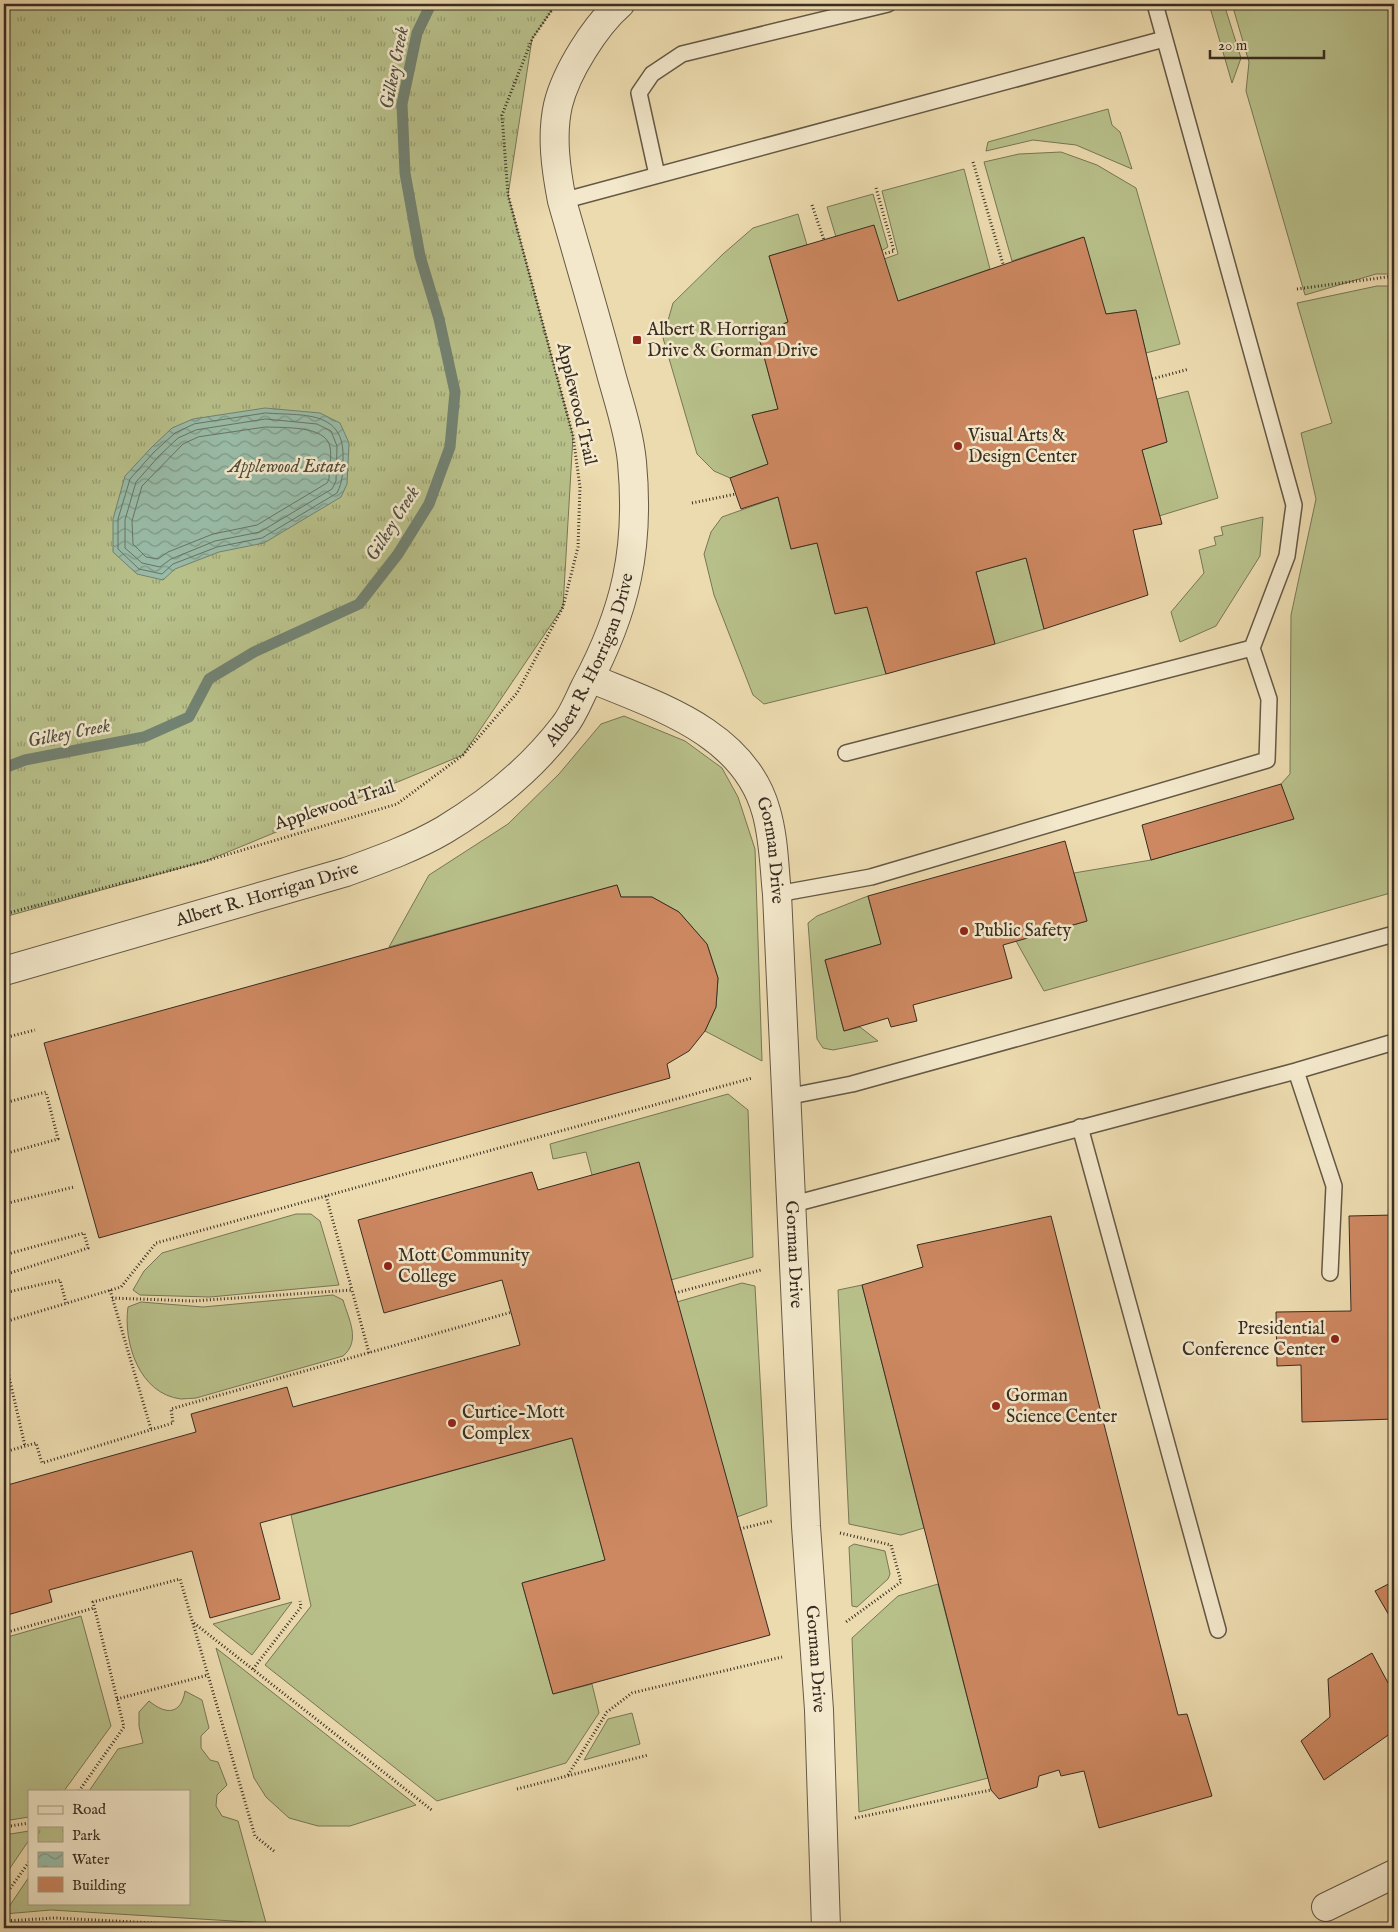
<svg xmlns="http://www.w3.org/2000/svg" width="1398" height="1932" viewBox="0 0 1398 1932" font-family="'IM FELL English',serif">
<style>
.grass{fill:#b8c08a;stroke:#787656}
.park{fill:url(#park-tufts);stroke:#787656}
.water{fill:url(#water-waves);stroke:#728272}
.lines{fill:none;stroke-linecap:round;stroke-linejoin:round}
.shore{stroke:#687464;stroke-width:1}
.stream{stroke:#728272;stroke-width:11}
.building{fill:#cd8861;stroke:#382d22}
.service-casing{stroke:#655845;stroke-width:18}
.minor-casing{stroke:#655845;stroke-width:30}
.tertiary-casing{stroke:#655845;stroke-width:30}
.path{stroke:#382d22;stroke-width:3;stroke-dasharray:1 2.5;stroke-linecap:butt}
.service{stroke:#f3e8cb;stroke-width:15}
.minor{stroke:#f3e8cb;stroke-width:28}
.tertiary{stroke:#f3e8cb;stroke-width:28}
.poi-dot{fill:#8f2418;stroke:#f3e8cb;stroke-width:2}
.labels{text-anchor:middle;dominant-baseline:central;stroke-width:5;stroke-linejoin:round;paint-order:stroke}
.poi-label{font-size:18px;fill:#382d22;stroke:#f3e8cb;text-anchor:start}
.street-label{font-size:18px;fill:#382d22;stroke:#f3e8cb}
.park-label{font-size:18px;font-style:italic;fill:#524a37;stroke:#f3e8cb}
.water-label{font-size:19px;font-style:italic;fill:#505043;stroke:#f3e8cb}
</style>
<defs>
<pattern id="park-tufts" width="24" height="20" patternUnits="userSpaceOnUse" patternTransform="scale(1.25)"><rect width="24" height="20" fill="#b8c08a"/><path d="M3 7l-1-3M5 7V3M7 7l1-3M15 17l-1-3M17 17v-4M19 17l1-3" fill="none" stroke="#979c70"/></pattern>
<pattern id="water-waves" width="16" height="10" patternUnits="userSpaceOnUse" patternTransform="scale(1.25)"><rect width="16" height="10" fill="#99bba7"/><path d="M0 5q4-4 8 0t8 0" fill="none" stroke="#7e9888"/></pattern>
</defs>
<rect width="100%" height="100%" fill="#ecdbaf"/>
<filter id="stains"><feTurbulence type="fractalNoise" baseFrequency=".004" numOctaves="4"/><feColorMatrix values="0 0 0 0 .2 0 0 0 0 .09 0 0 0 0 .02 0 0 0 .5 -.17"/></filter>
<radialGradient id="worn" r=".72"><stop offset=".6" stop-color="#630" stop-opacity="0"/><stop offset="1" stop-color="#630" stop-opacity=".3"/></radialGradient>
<path class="grass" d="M1209 4H1224L1241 58 1232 83Z
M1232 4H1394V274H1376L1305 295 1246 91 1249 62Z
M1108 109 1112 125 1120 132 1132 169 1076 145 1033 140 986 151 988 142Z
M1061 152 1097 165 1136 188 1180 344 1146 353 1136 310 1106 314 1083 237 1012 261 984 162 1019 154Z
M964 169 990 269 898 301 884 259 898 254 882 191Z
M873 194 888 247 881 251 836 237 827 207Z
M798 214 807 245 769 256 788 322 758 334 778 409 752 415 768 464 730 478 714 471 697 454 663 338 673 303 723 254 753 228Z
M1377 286H1394V892L1044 991 1016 941 1087 921 1074 873 1151 860 1293 819 1281 784 1290 774 1291 615 1316 499 1301 433 1332 423 1297 303Z
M1188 391 1218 498 1159 516 1142 450 1167 442 1157 399Z
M778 497 791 549 817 543 835 613 867 607 886 674 764 704 753 695 714 595 704 554 711 532 722 517Z
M1263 517 1260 556 1216 626 1180 642 1171 612 1204 573 1199 550 1216 545 1214 537 1223 535 1221 527Z
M1026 558 1044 629 995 644 976 572Z
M624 716 685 741 722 768 738 797 755 849 762 1061 705 1031 716 1007 718 978 707 944 679 912 652 897H621L617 885 389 947 429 875 508 824 559 774 601 724Z
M868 896 881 944 825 960 844 1031 860 1027 878 1041 833 1050 823 1048 817 1039 808 923 817 916Z
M728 1094 748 1110 753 1257 671 1280 592 1175 586 1152 553 1159 550 1144Z
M296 1214H311L320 1221 339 1285 210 1297 140 1295 133 1290 144 1271 162 1253Z
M742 1283 755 1286 767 1506 737 1517 677 1302Z
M862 1285 924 1528 901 1535 849 1524 838 1290Z
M333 1295 343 1300C349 1320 361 1341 343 1356L196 1398C191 1398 186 1399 181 1399 139 1394 123 1342 128 1307L141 1302 203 1307Z
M572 1438 605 1560 522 1583 553 1694 592 1684 599 1713 566 1763 437 1801 265 1665 311 1606 291 1515Z
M854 1544 885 1551 890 1574 888 1579 857 1607 852 1606 849 1547Z
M938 1584 988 1778 859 1812 852 1638 898 1596Z
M292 1602 252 1655 213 1624Z
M81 1616 111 1726 64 1791H29V1817L4 1821V1638Z
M216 1648 416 1805 350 1826H318L289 1818 266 1797 254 1778Z
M185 1691 202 1700 209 1728 201 1736V1748L210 1760 218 1762 227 1785 217 1795 216 1806 222 1816 238 1821 266 1923 51 1910 4 1914 29 1877V1903H189V1791H89L118 1749 143 1743 139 1726V1712L149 1701C166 1715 181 1715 185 1691Z
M632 1713 640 1744 584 1760 608 1719Z
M29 1831V1840L4 1877V1835Z"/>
<path class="park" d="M4 4H556L532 39 508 195 573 436 563 607 463 755 206 861 4 917Z"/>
<path class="water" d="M265 408 320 413 340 423 349 443 347 484 341 497 264 543 219 552 175 569 163 580 137 574 113 552V519L125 476 151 448 172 428 193 419Z"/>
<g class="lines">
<path class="shore" d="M266 413C302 416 345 409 343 459 343 471 343 481 337 493L262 538 217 547 173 564 162 574 139 569 118 549V519L130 479 154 452 175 433 194 424Z
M266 419 317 424 331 431 337 446 336 481 332 489 260 532 215 541 171 559 160 567 142 563 125 548V520L136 482 159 456 178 438 196 430Z
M266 427C283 428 326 425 330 447 332 456 329 469 329 479L327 483 257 525 213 534 168 552 158 559 146 557 133 544 132 521 142 486 183 444 198 437Z"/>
<path class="stream" d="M4 768 25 760 144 737 189 717 209 679 254 652 359 604 398 554 429 504 450 447 455 392 439 319 420 256 405 173 402 104 417 33 431 4"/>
</g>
<path class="building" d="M874 225 898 301 1084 237 1106 314 1136 310 1167 442 1142 450 1162 524 1133 530 1148 595 1044 629 1026 558 976 572 995 644 886 674 867 607 835 614 817 543 791 549 778 497 741 509 730 478 768 464 752 415 778 409 758 334 788 322 769 256Z
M1281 784 1294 819 1151 860 1142 825Z
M1065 841 1087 921 1003 945 1012 978 913 1005 917 1021 891 1027 888 1018 844 1031 825 960 881 944 868 896Z
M617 885 621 897H652L679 912 707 944 718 978 716 1007 705 1031 689 1051 667 1064 670 1078 99 1238 44 1043Z
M639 1162 770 1635 553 1694 522 1583 605 1560 572 1438 260 1523 280 1599 210 1618 192 1551 49 1590 52 1602 4 1616V1486L196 1432 191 1414 287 1387 293 1407 520 1345 502 1280 384 1313 358 1220 532 1172 538 1190Z
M1394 1215V1419L1302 1422 1301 1365 1277 1366 1276 1312 1351 1311 1349 1216Z
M1051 1216 1178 1715 1187 1714 1212 1796 1099 1828 1084 1771 1061 1776 1059 1770 1039 1776 1037 1787 999 1799 991 1790 862 1285 923 1267 917 1245Z
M1394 1581V1624L1375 1591Z
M1372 1653 1394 1694V1731L1324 1780 1301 1741 1330 1717 1328 1679Z"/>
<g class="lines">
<defs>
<path id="service" d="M657 175 639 93 652 74 682 54 888 4
M562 201 1164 39
M846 753 1252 648
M777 894 871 877 1267 760 1269 699 1252 648 1287 556 1294 505 1155 4
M1296 1071 1334 1186 1330 1273
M786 1097 852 1084 1394 934
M1080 1127 1218 1630
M790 1205 1296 1071 1394 1042"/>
<g id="minor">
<path id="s1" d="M590 678C657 706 744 732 766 811 774 838 774 866 777 894L806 1526 819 1710 826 1928"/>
<path d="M1326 1907 1394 1874"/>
</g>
<g id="tertiary">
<path id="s2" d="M4 971 346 872C379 860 413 848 444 830 489 803 532 768 564 726 573 715 579 699 585 687 626 611 640 548 632 462 629 431 618 400 610 370 595 314 578 257 562 201 556 170 551 136 558 105 566 72 595 26 620 4"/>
</g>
</defs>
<use href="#service" class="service-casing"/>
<use href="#minor" class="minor-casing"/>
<use href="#tertiary" class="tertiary-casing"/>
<path class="path" d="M973 162 1003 264
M876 188 894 251 883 254
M812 205 824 240
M1297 289 1394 276
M1152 379 1189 369
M692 503 736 494
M4 914 206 861 397 804 463 755 517 693 563 607 578 547 580 487 573 436 508 195 502 115 532 39 556 4
M4 1038 35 1030
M4 1103 46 1092 58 1139 4 1154
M326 1196 352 1290
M4 1204 74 1187
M4 1255 84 1233 88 1248 4 1275
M110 1290 151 1429
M4 1293 60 1280 66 1303
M675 1293 761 1270
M112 1298 193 1301 352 1290 369 1353
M4 1322 121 1287 156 1243 752 1078
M4 1355 25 1446
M4 1452 36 1443 42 1463 173 1423 171 1409 512 1312
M740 1529 772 1521
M840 1533 891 1545 901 1582 846 1622
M194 1623 433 1811
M4 1633 94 1608
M253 1669 301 1607 300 1601
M117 1699 208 1675
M568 1775 607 1712 632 1693 782 1657
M517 1789 648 1755
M79 1791 124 1727 93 1602 180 1579 255 1836 275 1852
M855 1818 991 1790
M4 1827 29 1823
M4 1897 29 1862
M4 1921 55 1918 253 1928"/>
<use href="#service" class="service"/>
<use href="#minor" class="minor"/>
<use href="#tertiary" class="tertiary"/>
</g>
<g class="poi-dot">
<rect x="632" y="335" width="10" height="10" rx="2.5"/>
<circle cx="958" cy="446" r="5"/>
<circle cx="964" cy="931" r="5"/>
<circle cx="388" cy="1266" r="5"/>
<circle cx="1335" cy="1339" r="5"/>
<circle cx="996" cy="1406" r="5"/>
<circle cx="452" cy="1423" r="5"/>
</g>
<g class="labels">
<g class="poi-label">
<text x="647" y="330">Albert R Horrigan<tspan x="647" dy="21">Drive &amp; Gorman Drive</tspan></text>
<text x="968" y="436">Visual Arts &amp;<tspan x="968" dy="21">Design Center</tspan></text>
<text x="974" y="931">Public Safety</text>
<text x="398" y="1256">Mott Community<tspan x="398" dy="21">College</tspan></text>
<text x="1325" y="1329" text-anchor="end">Presidential<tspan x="1325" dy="21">Conference Center</tspan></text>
<text x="1006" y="1396">Gorman<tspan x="1006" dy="21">Science Center</tspan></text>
<text x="462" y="1413">Curtice-Mott<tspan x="462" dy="21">Complex</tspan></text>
</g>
<g class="street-label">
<text transform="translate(576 404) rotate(77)">Applewood Trail</text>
<text stroke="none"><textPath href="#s2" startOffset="694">Albert R. Horrigan Drive</textPath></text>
<text transform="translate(335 806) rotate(-18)">Applewood Trail</text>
<text stroke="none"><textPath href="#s1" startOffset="269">Gorman Drive</textPath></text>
<text stroke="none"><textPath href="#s2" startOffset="274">Albert R. Horrigan Drive</textPath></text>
<text stroke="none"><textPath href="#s1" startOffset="674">Gorman Drive</textPath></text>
<text stroke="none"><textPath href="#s1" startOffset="1079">Gorman Drive</textPath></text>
</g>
<g class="park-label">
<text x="287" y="467">Applewood Estate</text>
</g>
<g class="water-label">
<text transform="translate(395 68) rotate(-79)">Gilkey Creek</text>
<text transform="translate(393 524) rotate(-58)">Gilkey Creek</text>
<text transform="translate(69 734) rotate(-11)">Gilkey Creek</text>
</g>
</g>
<rect width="1398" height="1932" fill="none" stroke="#ecdbaf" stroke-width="20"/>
<rect x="5" y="5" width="1388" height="1922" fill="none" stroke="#382d22" stroke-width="2.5"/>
<rect x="10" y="10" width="1378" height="1912" fill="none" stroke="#382d22"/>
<rect x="28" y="1790" width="162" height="115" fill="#f3e8cb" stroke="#a89d87"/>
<rect x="38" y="1806" width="25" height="8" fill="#f3e8cb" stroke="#a89d87"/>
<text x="72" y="1814" font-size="15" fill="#382d22">Road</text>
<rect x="38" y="1827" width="25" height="15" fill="url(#park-tufts)" stroke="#a89d87"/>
<text x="72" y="1840" font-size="15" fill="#382d22">Park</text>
<rect x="38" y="1852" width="25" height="15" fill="url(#water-waves)" stroke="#a89d87"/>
<text x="72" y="1864" font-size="15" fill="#382d22">Water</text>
<rect x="38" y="1877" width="25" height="15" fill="#cd8861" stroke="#a89d87"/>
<text x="72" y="1890" font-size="15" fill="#382d22">Building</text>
<path d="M1210 50v8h114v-8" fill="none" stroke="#382d22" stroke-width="2.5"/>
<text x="1218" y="50" font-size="15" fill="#382d22" stroke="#f3e8cb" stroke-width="4" paint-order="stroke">20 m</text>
<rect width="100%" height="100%" filter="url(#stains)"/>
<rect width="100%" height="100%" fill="url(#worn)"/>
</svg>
